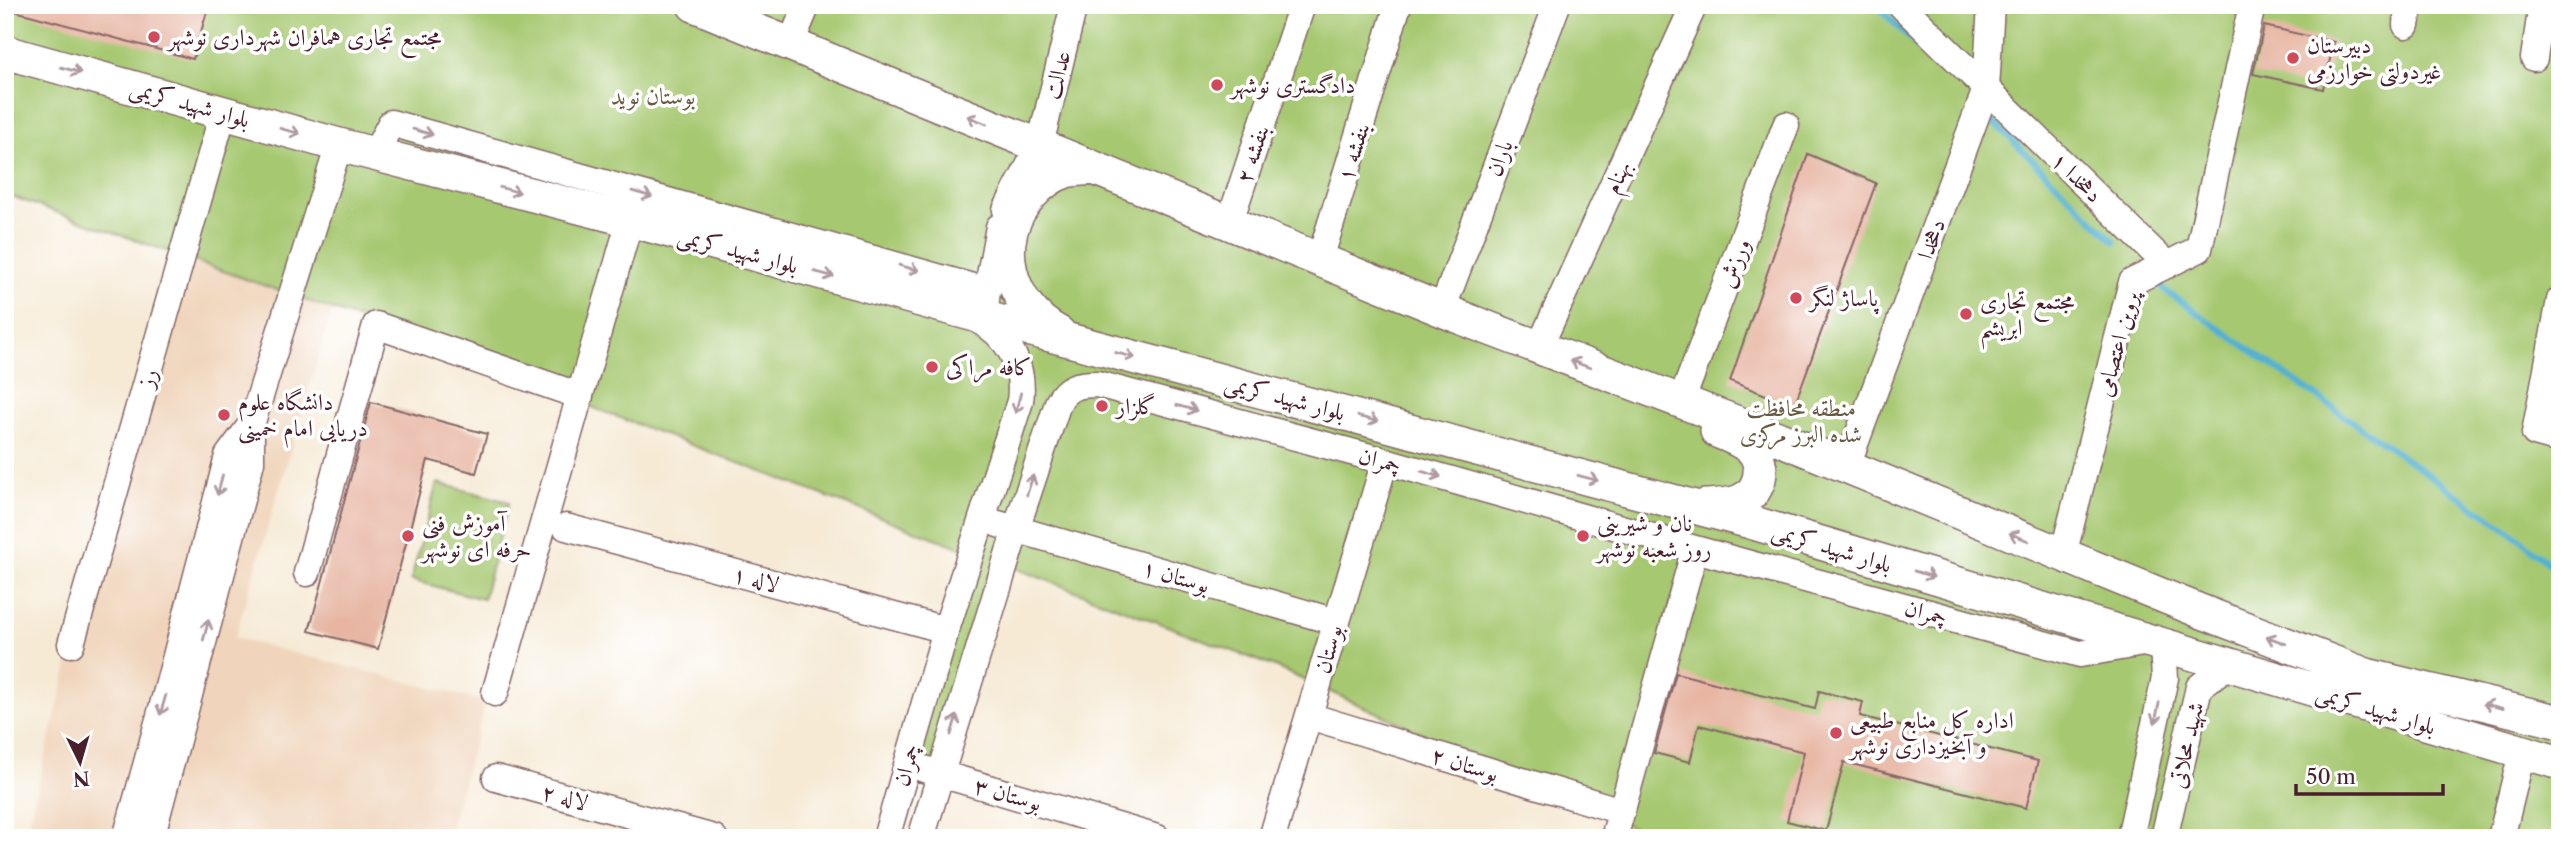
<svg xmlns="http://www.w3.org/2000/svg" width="2565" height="843" viewBox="0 0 2565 843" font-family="'Libre Caslon Text',Amiri,serif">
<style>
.built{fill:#f0d5bc}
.green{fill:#a6c870;stroke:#78744e;stroke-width:2}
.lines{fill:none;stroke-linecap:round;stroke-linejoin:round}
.stream{stroke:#52b1d1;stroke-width:6}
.building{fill:#e7b5a2}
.minor-casing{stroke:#866666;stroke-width:29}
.major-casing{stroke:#866666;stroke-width:36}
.minor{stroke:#fff;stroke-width:26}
.major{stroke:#fff;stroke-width:33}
.oneway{stroke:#ae9aa0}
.poi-dot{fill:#d1495b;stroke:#fff;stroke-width:2.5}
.labels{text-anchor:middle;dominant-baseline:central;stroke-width:7;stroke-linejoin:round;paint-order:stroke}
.poi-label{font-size:23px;fill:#4a1f2b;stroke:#fff;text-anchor:start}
.street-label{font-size:23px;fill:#4a1f2b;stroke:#fff}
.park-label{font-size:23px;fill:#6a5a43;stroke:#fff}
</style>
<rect width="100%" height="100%" fill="#fff"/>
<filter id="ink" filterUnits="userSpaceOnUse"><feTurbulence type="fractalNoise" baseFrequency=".0143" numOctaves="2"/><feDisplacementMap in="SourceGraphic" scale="14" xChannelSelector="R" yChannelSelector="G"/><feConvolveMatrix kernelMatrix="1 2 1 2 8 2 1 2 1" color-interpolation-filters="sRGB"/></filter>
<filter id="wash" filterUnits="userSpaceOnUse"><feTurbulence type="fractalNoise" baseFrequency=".00686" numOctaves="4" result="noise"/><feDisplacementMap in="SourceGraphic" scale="28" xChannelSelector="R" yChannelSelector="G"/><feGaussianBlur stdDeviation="1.57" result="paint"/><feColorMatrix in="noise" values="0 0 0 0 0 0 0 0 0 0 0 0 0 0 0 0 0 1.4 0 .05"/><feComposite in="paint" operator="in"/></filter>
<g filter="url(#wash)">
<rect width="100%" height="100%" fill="#f6ead5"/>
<path class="built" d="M223 152 367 192 235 638 486 702 447 838H25L70 657 81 651Z"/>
<path class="green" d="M5 5H2560V838H1656L1275 667 1002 563 938 772 907 763 972 552 376 325 5 194Z
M437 483 509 502 483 599 411 580Z"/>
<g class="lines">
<path class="stream" d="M1876 5 1937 66
M1986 114 2115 242
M2154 280 2163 289 2519 538 2560 573"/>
</g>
<g id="blocks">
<path class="building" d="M11 5H209L193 59 11 10Z
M2264 26 2334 42 2323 89 2253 74Z
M1808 154 1876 183 1794 406 1730 381Z
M371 402 487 434 476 473 428 460 378 649 309 631Z
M1676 673 1815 709 1819 691 1863 702 1860 716 2038 761 2026 808 1844 762 1826 831 1787 821 1804 752 1699 725 1690 762 1654 753Z"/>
</g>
</g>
<g filter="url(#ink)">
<use href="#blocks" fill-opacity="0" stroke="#866666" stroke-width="2"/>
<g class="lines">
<defs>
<path id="minor" d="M1901 5 2167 265
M2406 25 2410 5
M790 45 807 5
M2534 58 2542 5
M375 154 391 123 987 291 984 317
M1006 210 1040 145 1074 5
M1229 224 1302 5
M1320 259 1398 5
M987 291 999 227
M2560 300 2535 433 2560 440
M1442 310 1557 5
M1539 348 1694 5
M1681 402 1786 125
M1846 468 1986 89 1991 5
M998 524 1336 622
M566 527 946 630
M2063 555 2132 282 2199 249 2252 5
M307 573 376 325 580 396
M71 644 223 113
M495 693 630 220
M1309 716 1621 811
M924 769 1157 838
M496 778 714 838
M126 838 168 687 228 456 251 425
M151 838 251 462V425L339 145
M886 838 946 630 1020 401C1025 366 1008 335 978 320
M921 838 1016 529 1058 403C1066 386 1079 384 1097 384L1385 461 1695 549 2080 654 2149 642
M1272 838 1385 461
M1614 838 1695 549
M2130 838 2165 678 2163 646
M2164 838 2199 687 2228 665
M2501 838 2522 753"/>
<path id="major" d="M694 5 1472 322 1780 439 2200 611 2366 675 2560 722
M5 52 339 145 630 220 964 312 1747 521 2560 763
M1059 333C1008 306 990 239 1031 195 1040 185 1053 175 1066 171 1075 169 1085 169 1094 168
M1705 506C1728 505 1752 505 1759 479 1761 471 1760 461 1755 453 1748 443 1729 436 1717 431"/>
</defs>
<use href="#minor" class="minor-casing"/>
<use href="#major" class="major-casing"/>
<use href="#minor" class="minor"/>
<use href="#major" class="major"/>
</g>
<defs><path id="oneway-shaft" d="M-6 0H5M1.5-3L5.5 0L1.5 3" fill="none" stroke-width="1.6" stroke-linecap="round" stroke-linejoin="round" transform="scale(1.75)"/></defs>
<g class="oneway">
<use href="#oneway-shaft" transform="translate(71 70) rotate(16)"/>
<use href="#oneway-shaft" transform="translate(977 120) rotate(-158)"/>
<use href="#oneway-shaft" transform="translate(290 131) rotate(15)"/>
<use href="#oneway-shaft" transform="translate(423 132) rotate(16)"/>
<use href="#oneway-shaft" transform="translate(510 190) rotate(15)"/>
<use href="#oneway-shaft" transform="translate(642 194) rotate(16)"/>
<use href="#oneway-shaft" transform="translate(909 268) rotate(16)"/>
<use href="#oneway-shaft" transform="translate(824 274) rotate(15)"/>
<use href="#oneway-shaft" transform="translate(1125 355) rotate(15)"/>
<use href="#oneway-shaft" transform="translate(1580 364) rotate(-159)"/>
<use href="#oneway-shaft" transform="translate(1018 403) rotate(105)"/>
<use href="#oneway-shaft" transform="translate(1187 408) rotate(15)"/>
<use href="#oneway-shaft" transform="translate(1368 419) rotate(15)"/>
<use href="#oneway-shaft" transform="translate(1431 474) rotate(16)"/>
<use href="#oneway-shaft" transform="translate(1588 478) rotate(15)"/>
<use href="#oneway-shaft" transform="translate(220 485) rotate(104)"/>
<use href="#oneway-shaft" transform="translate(1030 485) rotate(-72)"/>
<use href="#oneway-shaft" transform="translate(2019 537) rotate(-158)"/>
<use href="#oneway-shaft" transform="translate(1924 574) rotate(17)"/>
<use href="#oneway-shaft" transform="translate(206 630) rotate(-75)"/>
<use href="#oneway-shaft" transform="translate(2276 640) rotate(-159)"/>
<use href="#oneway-shaft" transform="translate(163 705) rotate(106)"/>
<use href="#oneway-shaft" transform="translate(2493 706) rotate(-166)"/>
<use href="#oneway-shaft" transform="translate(2157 713) rotate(102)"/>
<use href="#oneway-shaft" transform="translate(954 725) rotate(-73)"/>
</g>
</g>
<g class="poi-dot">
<circle cx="154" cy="37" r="7"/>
<circle cx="2293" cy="58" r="7"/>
<circle cx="1217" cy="85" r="7"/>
<circle cx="1796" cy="298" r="7"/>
<circle cx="1966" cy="314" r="7"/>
<circle cx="932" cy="367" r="7"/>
<circle cx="1102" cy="406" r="7"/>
<circle cx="224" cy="415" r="7"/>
<circle cx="408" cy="536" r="7"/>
<circle cx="1583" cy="536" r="7"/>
<circle cx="1836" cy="733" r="7"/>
</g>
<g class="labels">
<g class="poi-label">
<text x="168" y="37">مجتمع تجاری همافران شهرداری نوشهر</text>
<text x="2307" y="45">دبیرستان<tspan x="2307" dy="26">غیردولتی خوارزمی</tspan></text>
<text x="1231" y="85">دادگستری نوشهر</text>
<text x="1810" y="298">پاساژ لنگر</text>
<text x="1980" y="301">مجتمع تجاری<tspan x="1980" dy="26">ابریشم</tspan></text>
<text x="946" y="367">کافه مراکی</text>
<text x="238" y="402">دانشگاه علوم<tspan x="238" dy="26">دریایی امام خمینی</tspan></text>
<text x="1116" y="406">گلزار</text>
<text x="422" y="523">آموزش فنی<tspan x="422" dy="26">حرفه ای نوشهر</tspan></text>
<text x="1597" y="523">نان و شیرینی<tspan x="1597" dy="26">روز شعبه نوشهر</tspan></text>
<text x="1850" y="720">اداره كل منابع طبيعی<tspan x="1850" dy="26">و آبخيزداری نوشهر</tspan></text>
</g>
<g class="street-label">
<text transform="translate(1057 75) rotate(-76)">عدالت</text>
<text transform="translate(190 103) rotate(16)">بلوار شهید کریمی</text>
<text transform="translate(1353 152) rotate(-73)">بنفشه ۱</text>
<text transform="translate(1252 154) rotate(-72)">بنفشه ۲</text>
<text transform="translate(1499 158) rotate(-69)">باران</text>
<text transform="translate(1617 177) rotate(-66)">بهنام</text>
<text transform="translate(2077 177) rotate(44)">دهخدا ۱</text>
<text transform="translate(1931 239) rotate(-70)">دهخدا</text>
<text transform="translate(738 250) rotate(15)">بلوار شهید کریمی</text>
<text transform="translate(1734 263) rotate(-69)">ورزش</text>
<text transform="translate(2117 344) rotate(-75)">پروین اعتصامی</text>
<text transform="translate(147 378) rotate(-74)">رز</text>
<text transform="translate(1285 397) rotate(15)">بلوار شهید کریمی</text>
<text transform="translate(1380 460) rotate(15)">چمران</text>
<text transform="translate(1832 547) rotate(17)">بلوار شهید کریمی</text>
<text transform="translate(1176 576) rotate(16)">بوستان ۱</text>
<text transform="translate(756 579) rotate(15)">لاله ۱</text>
<text transform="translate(1926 612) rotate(15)">چمران</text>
<text transform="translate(1328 649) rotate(-74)">بوستان</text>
<text transform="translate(2376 709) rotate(17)">بلوار شهید کریمی</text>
<text transform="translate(2186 745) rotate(-77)">شهید محلاتی</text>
<text transform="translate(1465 764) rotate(17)">بوستان ۲</text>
<text transform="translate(906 765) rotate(-74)">چمران</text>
<text transform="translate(1008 794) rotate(16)">بوستان ۳</text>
<text transform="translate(565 797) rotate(15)">لاله ۲</text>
</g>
<g class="park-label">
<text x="653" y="96">بوستان نوید</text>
<text x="1801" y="408">منطقه محافظت<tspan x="1801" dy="26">شده البرز مرکزی</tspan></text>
</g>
</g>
<rect width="2565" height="843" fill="none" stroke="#fff" stroke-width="28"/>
<g transform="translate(80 762) rotate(175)" stroke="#ffffff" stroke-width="5" paint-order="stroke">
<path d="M0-5L12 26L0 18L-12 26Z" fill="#4a1f2b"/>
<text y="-10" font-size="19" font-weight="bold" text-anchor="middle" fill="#4a1f2b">N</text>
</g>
<path d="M2296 784v10h147v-10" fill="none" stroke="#4a1f2b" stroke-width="3.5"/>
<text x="2306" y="784" font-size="21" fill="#4a1f2b" stroke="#ffffff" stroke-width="5" paint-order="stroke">50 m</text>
</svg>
